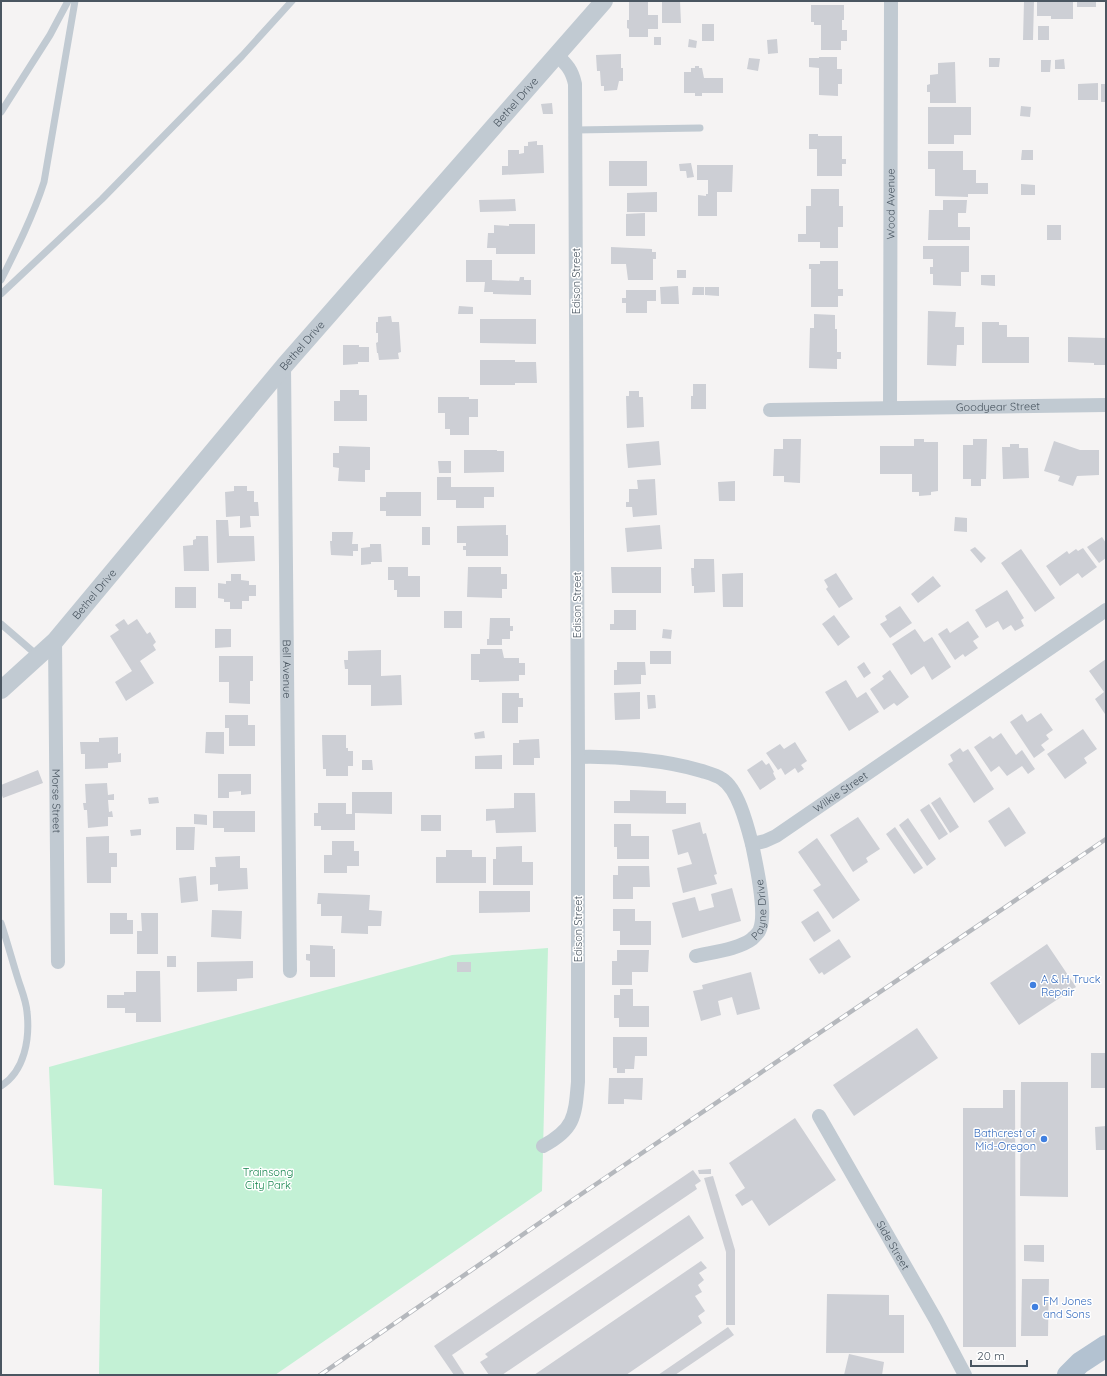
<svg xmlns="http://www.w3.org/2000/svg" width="1107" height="1376" viewBox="0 0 1107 1376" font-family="Quicksand,sans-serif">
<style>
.green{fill:#c3f1d5}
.building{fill:#cdcfd5}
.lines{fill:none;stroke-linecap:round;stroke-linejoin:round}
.service{stroke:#c1cad2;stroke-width:7}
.minor{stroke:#c1cad2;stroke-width:14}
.tertiary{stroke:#c1cad2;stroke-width:18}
.primary{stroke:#b3c2d1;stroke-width:22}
.rail-casing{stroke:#b5b8bd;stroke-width:4.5}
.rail{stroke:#fff;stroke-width:3;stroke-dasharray:9;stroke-linecap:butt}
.shop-dot{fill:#3f7fe0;stroke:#fff;stroke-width:1.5}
.labels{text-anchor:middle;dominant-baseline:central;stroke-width:3;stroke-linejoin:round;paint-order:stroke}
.street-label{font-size:11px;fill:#4a5661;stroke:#fff}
.shop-label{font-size:11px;fill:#366cbe;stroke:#fff;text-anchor:start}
.park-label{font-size:11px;fill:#17864f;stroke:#fff}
</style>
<rect width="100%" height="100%" fill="#f5f3f3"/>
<path class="green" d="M548 948 542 1191 275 1375H99L102 1189 54 1185 49 1067 452 955Z"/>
<path class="building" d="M638 1H648V15H658V29H648V37H629V29L627 28V20H629V2H638Z
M662 1H680L681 23H662Z
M1024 1H1034L1033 40H1023Z
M1037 1H1073V19H1051V16H1037Z
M1077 1H1096V7H1077Z
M811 5H844V20H842V30H847V41H841V50H821V25H814V22H811Z
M702 24H714V41H702Z
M1038 26H1049V40H1038Z
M654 37H661V45H654Z
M689 39 697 41 696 48 688 47Z
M777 39 778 53 768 54 767 40Z
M621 54V68H623V81H619L617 90 604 91V86H601L600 71H597L596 55Z
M819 57H837V69H842V84H838V96L819 95V68L809 67V58H819Z
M749 58 760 59 758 71 747 69Z
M989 58H1000L999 67H989Z
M1064 59 1065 69H1055V60Z
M1041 60H1051L1050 72H1041Z
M955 62 956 103H930V92H927V85L930 84V75L938 74V63Z
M695 66H699V68H702L704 78H723V93H702V96H695V93H684V72H691V68H695Z
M1098 83V100H1078V84Z
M1101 84H1106V102H1101Z
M552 103 553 114H543L541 104Z
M1021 106 1031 107 1030 117 1020 116Z
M928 107H971V135H954V144H928Z
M809 134H818V136H842V159H846V164H842V176H817V149H809Z
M537 141V145H543L544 173 502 175V166H508V150H519V154L524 153V146H528V142Z
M1022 150H1033V160H1021Z
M928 151H963V170H976V183H988V194H968V197L935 196V169H928Z
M609 161H647V186H609Z
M691 163 694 177 687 178 686 171H680L679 164Z
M697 165H733L732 192H717V216H698V195L706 196V194H708V180H697Z
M1021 184 1035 185V195H1021Z
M811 189H839V206H843V227H838V248H820V242H798V234H806V206H811Z
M657 192V212H627V193Z
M515 199 516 211 480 212 479 200Z
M943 200H967L966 213H958V227H970V240H928L929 210H943Z
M645 213V236H626V214Z
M509 224H535V254H496V248H487L488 233H494V225L509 226Z
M1047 225H1061V240H1047Z
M923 246H969V272H961V286L933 285V274H930V267H933V259H923Z
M611 247 652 249V252H656V259H653V280H628L626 264H611Z
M466 260H492V280L519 281 520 277H524V280H531V295L493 294V292H484L485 282H466Z
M820 261H838V289H843V296H838V307H811V269H809V264H820Z
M677 270H686V278H677Z
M981 275H995V286L981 285Z
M678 286 679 304H661L660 287Z
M693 287H704V295H692Z
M705 287H719V296L705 295Z
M626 290H656V301H647V313H626V303H622V298H626Z
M459 306 473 307V314H458Z
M928 311 956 312 955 327H964V345H957L956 366 927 365Z
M814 314 835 315V329H837V352H841V359H837V369L809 368 810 328H814Z
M391 316 392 322H399L401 352 398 353 399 359 379 360 378 353H377L376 343 378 342V333H376V322H378V317Z
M480 319H536V344L480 343Z
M982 322H999V325H1007V337H1029V363H982Z
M1068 337 1106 338V365H1094V363L1068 362Z
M343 345H359V347H369V362H358V364L343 365Z
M480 360H515V362H536L537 383H515V385H480Z
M693 384H706V409H691V396H693Z
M340 390H359V395H367V421H334V401H340Z
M629 391H639V397H643L644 427 627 428 626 396H629Z
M438 397H469V399H478V417H469V435H450V429H445V413H438Z
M783 439H801L800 483 784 482V476H773L774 449H783Z
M914 439H924V442H938V491L931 492V495L919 496V492H912V474H880V446H914Z
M973 439H987L986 479H981V486H971V479H963V445H973Z
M659 441 661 465 628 468 626 444Z
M1054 441 1080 450H1099V475L1077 476 1073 486 1058 481 1060 476 1044 471Z
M1010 444H1019V448H1028L1029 478 1003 479 1002 447H1010Z
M339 446 370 447V470H365V482L338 481 339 468 333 467V453H339Z
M464 450H497V451H504V472L464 473Z
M438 461H451V473H439Z
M437 477H451V487H494V497H484V508H456V500H437Z
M655 479 657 515 633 517 632 507H626V502H629V489H638L637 480Z
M735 481V501H719L718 482Z
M234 486H247V491H254V502H258L259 516H250L251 527 240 528V516L226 517 225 492 234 491Z
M386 492H421V516H386V511H380V497H386Z
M955 517 967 518V532L954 531Z
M216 520H228L229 536H254L255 561 217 563Z
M506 525V535H508V556H466V550H463V546H466V543H457V526Z
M660 525 662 549 627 552 625 528Z
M422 527H430V545H422Z
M332 532H353L352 544H358V551H353V556L331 555 330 541H332Z
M196 536H208L209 571H184L183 546 193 545V540L196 539Z
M1102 537 1106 543V558L1099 563 1087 547Z
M370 544H381L382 562H371V564L361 565V548L370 547Z
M975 547 986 558 981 563 970 550Z
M1083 548 1097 567 1082 578 1078 573 1060 586 1046 566 1067 551 1069 554 1076 549 1078 551Z
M1021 549 1055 598 1035 612 1001 563Z
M694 559H714L715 592 694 593V586H692L691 568H694Z
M388 567H408V576H420V597H397V590H394V580H388Z
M468 567H501V574H507V589H502V598L467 597Z
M611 567H661V593H612Z
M743 573V607H723L722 574Z
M836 573 853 599 839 608 826 589 828 587 824 580Z
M231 574H241V580L249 581V585H256V596H249V601H242V609H230V602H224V599L218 598V583L226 584V581H231Z
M933 576 941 586 918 603 911 594Z
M175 587H196V608H175Z
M1007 590 1024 618 1021 620 1024 626 1015 631 1011 625 1003 630 998 621 986 628 975 610Z
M900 606 912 623 890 638 880 624 887 620 885 616Z
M614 610H636V630H610V624H614Z
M444 611H462V628H444Z
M834 615 850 637 838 646 822 624Z
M490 618H510V626H513V631H510V639H502V645H487V639H489Z
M124 619 128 625 137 619 147 634 150 632 156 642 153 645 156 650 140 661 154 683 126 701 115 682 132 671 110 636 119 630 115 625Z
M968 621 979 637 973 641 978 648 965 657 963 654 955 660 938 634 947 628 950 633Z
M215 629H231V647L215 648Z
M663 629 672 630 671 639 662 638Z
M915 629 924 642 932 637 951 667 932 680 924 666 911 675 892 644Z
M480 649H502L504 658H519V663H525V675H519V681L479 682V680H471V654H480Z
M381 650V676L401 675 402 705 371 706V685H348V669H345L344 660H348V651Z
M650 651H671V664H650Z
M219 656H253V681H250V704L229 703V682H219Z
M1106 659V713L1105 714 1095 699 1104 692 1089 671Z
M617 662H645L646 675H641V684L614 685V670H617Z
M864 662 871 673 864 678 857 667Z
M890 670 909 697 897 706 894 703 884 710 870 689 884 679 882 676Z
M846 680 857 698 866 692 879 712 849 731 825 692Z
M640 692V719L615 720 614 693Z
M502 693H519V698H523V707H518V723H502Z
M647 695H655L656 708 648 709Z
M1041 713 1053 730 1046 735 1049 739 1041 745 1045 750 1034 758 1010 722 1022 714 1027 722Z
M225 715H248V725H255V746H229V728H225Z
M1083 729 1097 749 1084 758 1087 763 1065 779 1047 754Z
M484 731 485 738 475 739 474 733Z
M206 732H224V754L205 753Z
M1001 733 1016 755 1022 750 1035 769 1028 774 1022 766 1007 776 999 766 991 772 974 747 990 736 993 739Z
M322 735H346V748H348V751H353V766H348V776H326V769H323Z
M118 737V754L121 753V762L108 763V768L85 769V754H81L80 742H99V738Z
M539 739 540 758H534V765H513V743H519V740Z
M795 742 807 761 801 765 804 769 798 773 795 768 785 775 781 768 778 770 766 753 780 744 784 749Z
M960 748 963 752 968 749 994 789 974 803 948 764 953 761 950 755Z
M502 755V769H475V756Z
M362 760H372L373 770H362Z
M762 760 766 765 769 763 774 772 773 773 776 779 760 790 747 770Z
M38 770 43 783 3 798 1 793V785Z
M218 774H251V794L241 795V791L229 792V798H218Z
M107 783 108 795 114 794V800H108L109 812 112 811 113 817H108V826L88 828 87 810H84L83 803H86L85 784Z
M630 790 666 791V803H686V814L614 813V801H630Z
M352 792H392V814L355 813V830H321V826H314V813H318V803H346V814H352Z
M514 793H535L536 832 496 833 495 820 486 821V809L514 808Z
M158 797 159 803 149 804 148 798Z
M940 797 959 827 950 833 931 803Z
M929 804 948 834 939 840 920 810Z
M1009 807 1026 833 1005 847 988 821Z
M213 811H255V832H224V828H213Z
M194 814 207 815V825L194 824Z
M421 815H441V831H421Z
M858 817 880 849 866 858 868 862 853 872 830 835Z
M908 818 936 859 927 866 899 825Z
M700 822 703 834 706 833 717 874 714 875 717 884 683 893 677 868 692 864 688 852 678 855 672 830Z
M614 824H631V836H649V859H617V847H614Z
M176 827H195L194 850H176Z
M895 827 923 868 914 874 886 834Z
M141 829V835L131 836 130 830Z
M109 836V853H117V867H111V883H87L86 837Z
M817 838 860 900 833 919 813 890 821 885 798 852Z
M332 841H354V851H359V866H347V873H324V855H332Z
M522 846V862H533V885H493V859H496V847Z
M446 850H472V857H486V883H436V857H446Z
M240 856V868H247L248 889 218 891V884L210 885V867H216L215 857Z
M618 866H649L650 887H633V899H613V875H618Z
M196 876 198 901 181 903 179 878Z
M732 888 741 921 682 938 672 903 695 897 699 911 714 907 711 894Z
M479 891H530V912L479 913Z
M318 893 370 895 369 910 382 911 381 926H368V934L341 933 342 916H321V904H317Z
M613 909H635V921H651V945H620V931H613Z
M212 910 242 911 241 939 211 937Z
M818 911 831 931 814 942 801 922Z
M110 913H127V920H133V934H110Z
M141 913H158V954H137V931H142Z
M839 939 851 957 824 975 822 972 819 974 809 959Z
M1047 944 1076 987 1019 1025 990 983Z
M310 945 333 946V949H335V977H310V961L306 960V954H310Z
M617 950H649L648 972H632V985H612V961H617Z
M167 956H176V967H167Z
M253 961V978L237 979V991L197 992V962Z
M457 962H471V972H457Z
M136 971H160L161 1022H136V1013H125V1008H107V995H124V992H136Z
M751 972 760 1009 737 1015 732 997 718 1001 721 1015 701 1021 693 991 703 989 702 985Z
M620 989H633V1006H649V1027H619V1018H614V995H620Z
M917 1028 938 1058 854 1116 833 1085Z
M613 1037H647V1056H635L634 1069H625V1073H617V1068H613Z
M1091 1053H1106V1088H1091Z
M609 1078H643L642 1100 624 1099V1104H608Z
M1021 1082H1068V1197L1020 1196Z
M1003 1090H1015L1016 1347H963V1108H1003Z
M795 1118 836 1180 769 1226 752 1200 742 1206 735 1195 745 1188 729 1163Z
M1106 1126V1150H1096L1095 1127Z
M711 1169V1174H699L698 1170Z
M693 1170 701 1181 695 1185 697 1189 452 1355 465 1375H454L434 1346Z
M713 1176 735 1250V1325H726V1252L704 1178Z
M689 1215 704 1238 502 1375H489L480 1362 488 1357 485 1354Z
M1024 1245H1044V1262L1024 1261Z
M701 1261 707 1268 699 1273 704 1280 698 1285 702 1292 695 1296 705 1311 698 1316 702 1323 626 1375H534Z
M1022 1279H1049L1048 1336H1021Z
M827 1294 889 1295V1315H904V1353H826Z
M728 1327 734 1335 675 1375H658Z
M849 1354 884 1362 882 1375H844Z"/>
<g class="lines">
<path class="service" d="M1 112 50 35 68 1
M575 130 700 128
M1 280C17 248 33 216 44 182L75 1
M1 294 102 199 242 56 292 1
M1 624 38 656
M1 923C7 941 12 960 18 979 21 989 26 1000 27 1012 30 1038 25 1071 1 1086"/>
<g class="minor">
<path id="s1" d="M284 366 290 971"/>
<path id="s2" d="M890 408 891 1"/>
<path id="s3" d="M770 410 1106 405"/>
<path id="s4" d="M55 641 58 962"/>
<path id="s5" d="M578 757C616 756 666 760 702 771 708 773 716 775 722 779 738 789 747 825 752 844L765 841 776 836 1106 610"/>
<path id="s6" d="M696 956C713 952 739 949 752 939 755 936 759 933 760 929 767 911 756 864 752 844"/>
<path id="s7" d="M819 1116 936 1320 965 1375"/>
<path d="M543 1146C575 1129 575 1116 578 1082V757L575 84C572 70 567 65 557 55"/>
</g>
<path class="tertiary" id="s8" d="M1 690 55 641 284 366 604 1"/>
<path class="primary" d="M1068 1375 1080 1363 1106 1346"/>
<defs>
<path id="rail" d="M320 1375 577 1197 1106 839"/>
</defs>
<use href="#rail" class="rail-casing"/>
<use href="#rail" class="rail"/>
</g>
<g class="shop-dot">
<circle cx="1033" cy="985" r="4"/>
<circle cx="1044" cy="1139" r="4"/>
<circle cx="1035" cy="1307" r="4"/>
</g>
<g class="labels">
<g class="street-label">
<text stroke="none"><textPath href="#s8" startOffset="782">Bethel Drive</textPath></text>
<text stroke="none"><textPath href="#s2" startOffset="204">Wood Avenue</textPath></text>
<text transform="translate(576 281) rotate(-90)">Edison Street</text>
<text stroke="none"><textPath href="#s8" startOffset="458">Bethel Drive</textPath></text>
<text stroke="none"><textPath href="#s3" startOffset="228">Goodyear Street</textPath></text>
<text stroke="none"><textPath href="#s8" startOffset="134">Bethel Drive</textPath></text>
<text transform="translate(577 605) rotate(-90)">Edison Street</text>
<text stroke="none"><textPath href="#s1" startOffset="303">Bell Avenue</textPath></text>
<text stroke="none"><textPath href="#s5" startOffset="323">Wilkie Street</textPath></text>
<text stroke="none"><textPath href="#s4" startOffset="160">Morse Street</textPath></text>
<text stroke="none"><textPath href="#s6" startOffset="91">Payne Drive</textPath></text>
<text transform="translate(578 929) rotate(-90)">Edison Street</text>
<text stroke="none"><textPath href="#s7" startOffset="149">Side Street</textPath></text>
</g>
<g class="shop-label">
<text x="1041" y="979">A &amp; H Truck<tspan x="1041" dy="13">Repair</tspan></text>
<text x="1036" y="1133" text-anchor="end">Bathcrest of<tspan x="1036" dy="13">Mid-Oregon</tspan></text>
<text x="1043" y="1301">FM Jones<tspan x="1043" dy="13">and Sons</tspan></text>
</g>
<g class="park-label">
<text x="268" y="1172">Trainsong<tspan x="268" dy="13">City Park</tspan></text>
</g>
</g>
<rect width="1107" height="1376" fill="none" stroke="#4a5661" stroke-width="4"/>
<path d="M971 1360v6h56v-6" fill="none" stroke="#4a5661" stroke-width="2"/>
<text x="977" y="1360" font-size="12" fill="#4a5661" stroke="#ffffff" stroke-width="3" paint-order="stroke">20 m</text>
</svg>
